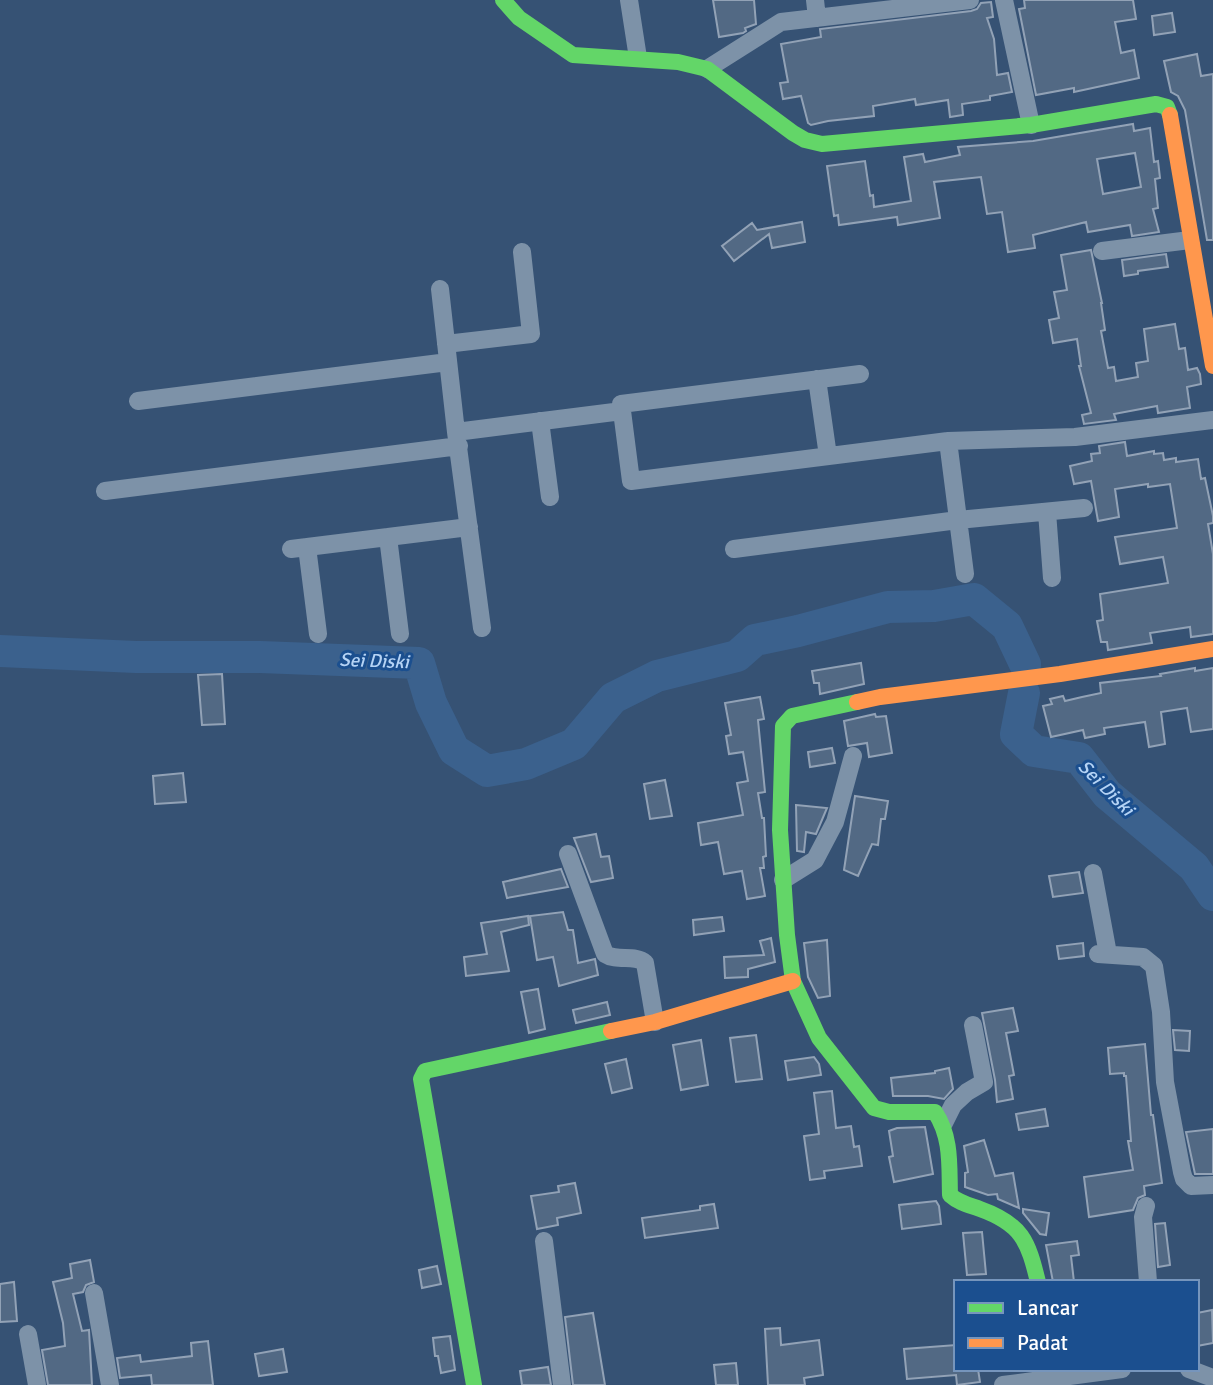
<svg xmlns="http://www.w3.org/2000/svg" width="1213" height="1385" viewBox="0 0 1213 1385" font-family="Signika,sans-serif">
<style>
.lines{fill:none;stroke-linecap:round;stroke-linejoin:round}
.river{stroke:#3b618d;stroke-width:32}
.building{fill:#526984;stroke:#92a2b6;stroke-width:2;fill-rule:evenodd}
.street{stroke:#7d92a8;stroke-width:18}
.fast{stroke:#63d668;stroke-width:16}
.slow{stroke:#ff974d;stroke-width:16}
.labels{text-anchor:middle;dominant-baseline:central;stroke-width:6;stroke-linejoin:round;paint-order:stroke}
.water-label{font-size:19px;font-style:italic;fill:#b5d3f5;stroke:#1b4f8f}
</style>
<rect width="100%" height="100%" fill="#365274"/>
<g class="lines">
<path class="river" d="M0 651 136 657H260L419 663 431 703 454 750 487 771 526 764 574 744 613 698 657 676 737 656 755 640 798 631 888 607 934 606 974 599 1007 626 1025 664
M1024 693 1016 734 1034 751 1079 758 1107 794 1194 867 1213 895"/>
</g>
<path class="building" d="M713 0H754L756 24 745 28 746 31 743 33 719 37Z
M1024 0H1133L1136 19 1115 22 1121 53 1134 50 1139 78 1074 92V88L1036 95 1019 9 1025 8Z
M991 2 993 17 987 18 994 39 997 75 1008 73 1012 92 990 96V100L962 104 963 115 950 117 948 100 916 105 915 99 873 106 874 116 828 121 811 125 808 123 801 96 783 99 780 83 788 82 781 44 821 37 820 29 971 11 977 9 981 3Z
M1172 13 1175 32 1154 35 1152 16Z
M1197 54 1201 76 1213 74V240H1207L1185 110 1178 96 1171 92 1164 61Z
M1133 124 1134 131 1150 128 1154 162 1158 161 1160 178 1155 179 1158 208 1153 209 1159 232 1132 236 1130 225 1088 232 1086 222 1033 235 1035 248 1008 252 1002 212 987 214 981 177 934 182 940 218 898 225 897 217 839 225 838 215 834 216 827 166 865 161 870 196 873 195 874 207 911 201 904 157 923 154 925 162 960 155 958 147 1033 141ZM1135 153 1141 187 1103 194 1097 159Z
M802 222 805 242 772 248 769 234 734 261 722 246 752 223 757 230Z
M1091 250 1102 303H1101L1105 330 1101 331 1108 368 1114 367 1116 381 1138 377 1136 363 1148 361 1144 329 1175 324 1179 349 1185 348 1188 370 1197 368 1200 374 1201 384 1187 387 1190 408 1158 413 1157 406 1114 414 1116 420 1084 424 1082 415 1091 413 1079 366H1081L1077 339 1053 343 1049 320 1059 318 1054 292 1067 290 1061 255Z
M1166 254 1168 267 1138 271V274L1124 276 1122 260Z
M1125 442 1127 456 1154 451V454L1163 453 1164 460 1176 458V462L1198 459 1201 479 1205 478 1213 516V523L1208 524 1213 554V634L1191 637 1190 627 1150 633 1152 643 1108 650 1107 642H1101L1097 621 1103 620 1100 594 1168 583 1163 557 1120 564 1115 537 1177 528 1170 484 1148 487V484L1115 489 1119 517 1098 521 1091 481 1074 484 1070 466 1092 461 1091 454 1100 453 1099 446Z
M861 663 864 684 820 694 819 683H814L812 671Z
M1195 668V671L1213 668V729L1191 732 1187 708 1161 712 1165 744 1149 747 1145 722 1104 728 1105 734 1085 738 1083 730 1051 737 1043 706 1052 704 1050 699 1063 696 1065 701 1082 697 1101 693 1100 683 1161 676 1160 674Z
M222 674 225 724 202 725 198 675Z
M760 697 764 719 758 720 765 792 758 793 762 818H764L766 856 763 857 764 868H760L765 896 747 899 742 871 724 874 718 842 701 845 698 823 743 815 737 783 748 781 743 752 729 754 726 736 731 735 725 703Z
M875 714 876 717 886 716 892 753 869 757 867 743 848 746 844 721Z
M832 748 835 763 810 767 808 752Z
M183 773 186 802 155 804 153 776Z
M665 780 672 816 650 819 644 784Z
M855 796 888 801 885 819H881L878 845 872 844 858 876 844 870Z
M796 805 827 808 816 834 806 832 804 852 797 851Z
M596 834 601 857 609 856 613 878 591 882 574 838Z
M561 869 568 887 507 898 503 882Z
M1079 872 1083 893 1053 897 1049 876Z
M563 912 568 930H573L578 963 595 959 598 975 559 986 553 957 537 960 530 916Z
M528 916 529 925 501 932 509 971 466 976 464 957 487 954 481 923Z
M722 917 724 931 694 935 693 920Z
M771 938 775 962 748 969V977L725 978 724 957 764 955 760 941Z
M827 940 830 996 818 998 808 977 804 943Z
M1083 943 1084 956 1059 959 1057 946Z
M538 989 545 1029 529 1033 521 992Z
M607 1002 610 1015 576 1023 573 1010Z
M1013 1008 1018 1031 1006 1033 1014 1075 1009 1076 1013 1099 997 1102 995 1080 982 1013Z
M1173 1030 1190 1031 1189 1051 1175 1050Z
M756 1035 762 1079 736 1082 730 1038Z
M701 1040 708 1085 681 1090 673 1045Z
M1145 1044 1151 1115H1153L1162 1183 1144 1186 1145 1195 1138 1198 1133 1210 1089 1217 1084 1177 1133 1170 1128 1141H1131L1126 1076H1124V1073L1110 1074 1108 1048Z
M814 1057 819 1064 821 1075 788 1080 785 1061Z
M626 1059 632 1088 612 1093 605 1064Z
M949 1068 953 1089 944 1099 928 1096H893L891 1078 935 1073V1071Z
M832 1091 836 1128 851 1126 854 1147 859 1146 862 1166 824 1171 825 1178 810 1180 804 1136 819 1134 814 1093Z
M1045 1109 1048 1126 1019 1130 1016 1114Z
M925 1127 933 1174 894 1182 889 1157 893 1156 889 1131 897 1128Z
M1213 1129V1174H1195L1186 1132Z
M984 1140 995 1176 1013 1173 1019 1208 998 1199 997 1194 988 1195 965 1187V1173L968 1172 964 1146Z
M575 1183 581 1213 557 1218 558 1225 537 1229 531 1196 559 1192 558 1186Z
M936 1201 939 1206 941 1224 902 1229 899 1205Z
M714 1204 718 1228 645 1238 642 1218 700 1210V1206Z
M1023 1209 1049 1213 1046 1235 1040 1234 1023 1213Z
M1165 1223 1170 1265 1158 1267 1155 1224Z
M982 1232 986 1274 967 1275 963 1233Z
M1077 1241 1079 1255 1071 1256 1074 1282H1053L1046 1245Z
M90 1260 94 1282 86 1285 83 1292 73 1294 82 1331 89 1330 92 1385H48L42 1350 65 1346 63 1323 53 1282 72 1278 70 1264Z
M437 1266 441 1284 422 1288 419 1270Z
M14 1282 17 1321 0 1322V1284Z
M1212 1310 1213 1343 1197 1346V1313Z
M593 1313 605 1385H573L565 1317Z
M780 1328 781 1345 819 1340 823 1375 804 1378 805 1385H768L765 1329Z
M450 1336 455 1370 441 1373 438 1356H435L433 1338Z
M208 1341 213 1385H152L151 1375 120 1378 117 1358 140 1355 141 1362 192 1356 191 1343Z
M956 1345V1369H978L980 1382 957 1385 956 1375 907 1379 904 1349Z
M283 1349 287 1372 259 1376 255 1354Z
M736 1363 738 1385H716L714 1365Z
M548 1367 551 1385H522L520 1371Z"/>
<g class="lines">
<path class="street" d="M629 0 638 58
M815 0 817 18
M1004 0 1031 125
M707 69 781 22 970 0
M1102 251 1190 240
M440 289 456 432
M446 344 531 334 522 252
M817 379 828 456
M138 401 448 362
M622 411 631 481 948 441 1075 437 1213 420
M540 421 550 497
M948 441 965 574
M105 491 459 446
M1047 512 1052 578
M388 537 400 634
M307 547 318 634
M291 549 469 527
M734 549 958 520 1084 508
M482 628 456 432 622 411 621 404 860 374
M568 854 605 954C617 962 635 954 645 963L655 1022
M1093 873 1108 954
M783 880 815 860 835 822 853 756
M1098 954 1143 957 1154 966 1161 1012 1165 1082 1182 1172 1184 1179 1191 1186 1213 1185
M944 1123 953 1105 967 1092 984 1082 973 1025
M1146 1206 1143 1217 1148 1282
M544 1241 562 1385
M94 1293 110 1385
M28 1334 37 1385
M1189 1369 1213 1378
M1003 1385 1122 1369"/>
<path class="fast" d="M503 0 519 18 573 55 678 62 707 69 793 133 805 140 822 144 1031 125 1156 104 1167 107 1170 115
M857 702 792 716 783 726 780 830 787 935 793 981 819 1038 874 1108 889 1112H935C952 1138 949 1166 950 1195 959 1203 969 1205 980 1209 1022 1224 1028 1241 1038 1282
M474 1385 421 1079 425 1071 611 1031"/>
<path class="slow" d="M1170 115 1213 366
M857 702 880 697 1060 674 1213 649
M611 1031 655 1022 793 981"/>
</g>
<g class="labels">
<g class="water-label">
<text transform="translate(374 661) rotate(2)">Sei Diski</text>
<text transform="translate(1106 788) rotate(45)">Sei Diski</text>
</g>
</g>
<rect x="954" y="1280" width="245" height="91" fill="#1b4f8f" stroke="#7695bc" stroke-width="2"/>
<rect x="968" y="1303" width="35" height="10" fill="#63d668" stroke="#7695bc" stroke-width="2"/>
<text x="1017" y="1315" font-size="21" fill="#ffffff">Lancar</text>
<rect x="968" y="1338" width="35" height="10" fill="#ff974d" stroke="#7695bc" stroke-width="2"/>
<text x="1017" y="1350" font-size="21" fill="#ffffff">Padat</text>
</svg>
